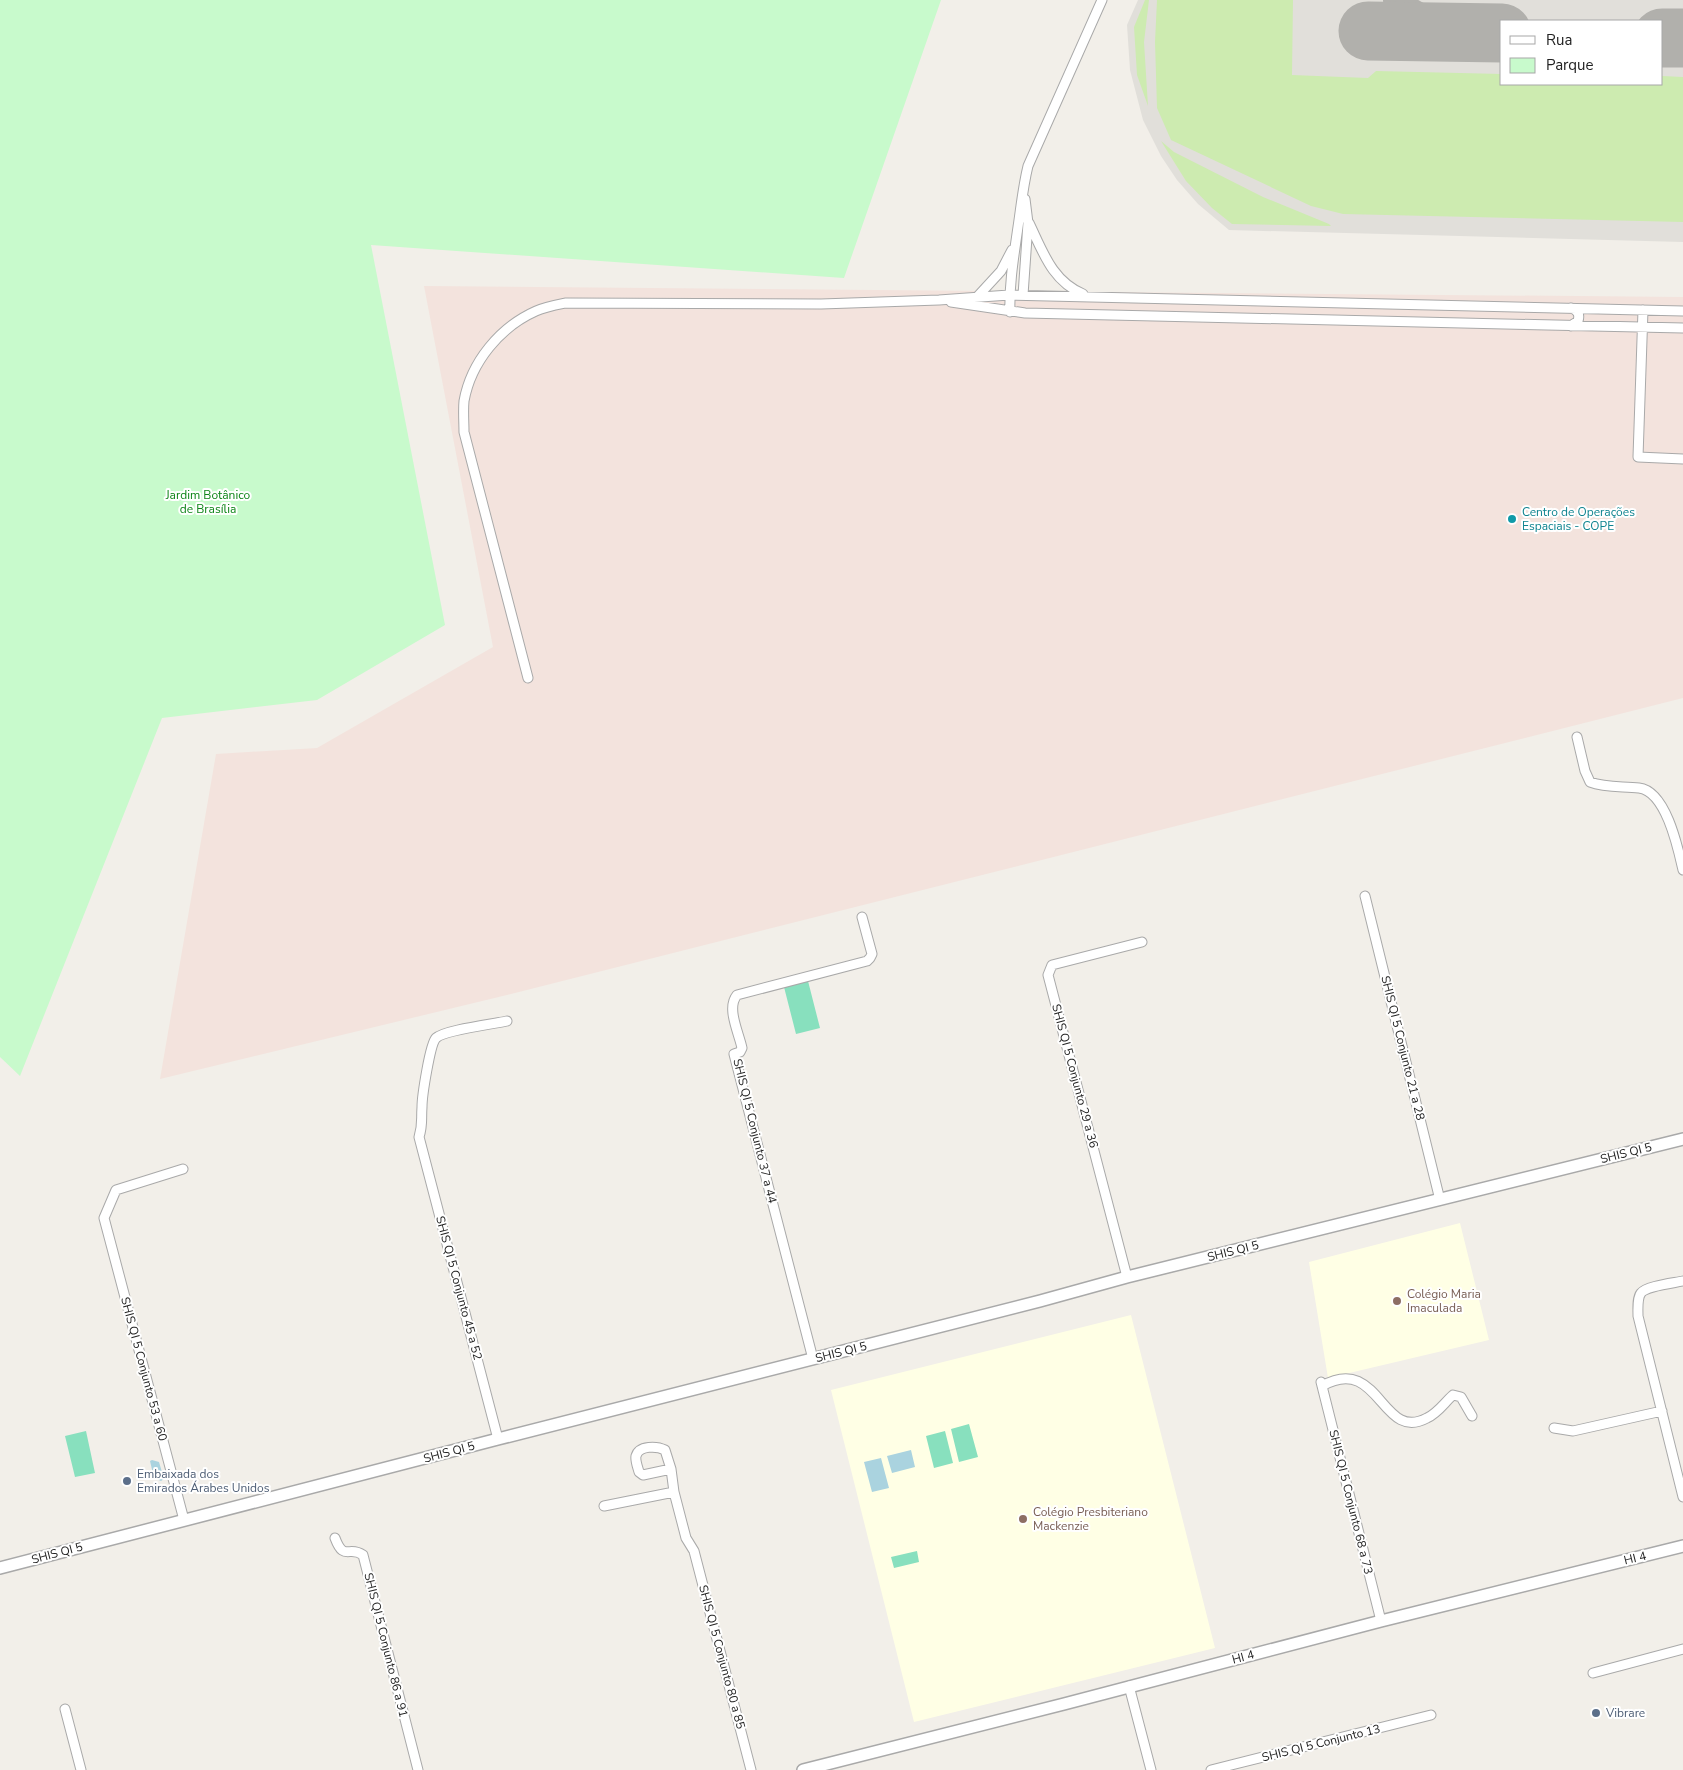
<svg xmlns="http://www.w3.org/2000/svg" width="1683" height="1770" viewBox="0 0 1683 1770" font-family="'Nunito Sans',sans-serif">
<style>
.education{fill:#ffffe5}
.military{fill:#f3e3dd}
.airport{fill:#e1dfda;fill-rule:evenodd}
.grass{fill:#cdebb0}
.park{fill:#c8facc}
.pitch{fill:#88e0be}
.water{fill:#aad3df}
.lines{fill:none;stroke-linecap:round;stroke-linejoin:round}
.taxiway{stroke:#b1b0ac;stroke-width:24}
.runway{stroke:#b1b0ac;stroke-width:59}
.minor-casing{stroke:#a9a9a9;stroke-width:11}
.tertiary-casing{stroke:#a9a9a9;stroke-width:14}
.minor{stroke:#fff;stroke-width:9}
.tertiary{stroke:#fff;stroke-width:11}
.culture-dot{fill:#0f9aa8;stroke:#fff;stroke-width:2}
.education-dot{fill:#8d6e63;stroke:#fff;stroke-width:2}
.service-dot{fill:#5c6f8a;stroke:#fff;stroke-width:2}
.labels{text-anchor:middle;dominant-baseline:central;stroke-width:4;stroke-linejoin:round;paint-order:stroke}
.park-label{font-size:12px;fill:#0c8416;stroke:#fff}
.culture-label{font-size:12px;fill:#0d838f;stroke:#fff;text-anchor:start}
.street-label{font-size:12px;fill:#222;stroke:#fff}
.education-label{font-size:12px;fill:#785e54;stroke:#fff;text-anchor:start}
.service-label{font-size:12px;fill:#4e5e75;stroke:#fff;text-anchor:start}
</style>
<rect width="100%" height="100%" fill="#f2efe9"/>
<path class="education" d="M1460 1223 1489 1340 1328 1378 1309 1262Z
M1131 1315 1215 1648 914 1722 831 1390Z"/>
<path class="military" d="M424 286 1683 297V698L511 994 160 1079 216 754 317 748 493 647Z"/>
<path class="airport" d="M1138 0H1683V242L1229 230 1198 204 1177 180 1161 156 1143 120 1130 70 1127 25ZM1502 21H1662V84H1502Z"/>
<path class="grass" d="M1145 0H1149L1144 42 1148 106 1137 75 1134 27Z
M1157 0H1293L1292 75 1368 78 1376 71 1502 74V84H1662V76L1683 77V222L1343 214 1311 206 1171 140 1157 108 1155 42Z
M1161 141 1174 152 1263 197 1329 224 1331 226 1232 224 1212 208 1186 181Z"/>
<path class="park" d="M0 0H941L844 278 371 245 445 625 317 700 162 718 20 1076 0 1057Z"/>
<path class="pitch" d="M808 981 820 1028 796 1034 784 987Z
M969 1424 978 1457 959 1462 951 1429Z
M86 1431 95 1473 75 1477 65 1436Z
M945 1431 953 1463 934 1468 926 1436Z
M917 1551 919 1562 894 1568 891 1557Z"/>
<path class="water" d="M911 1450 915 1467 892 1473 887 1456Z
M881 1458 889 1488 872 1492 864 1462Z
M152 1460 159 1462 164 1479 161 1481 154 1478 150 1461Z"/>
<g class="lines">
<path class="taxiway" d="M1395 0C1418 14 1438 27 1465 32"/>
<path class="runway" d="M1368 31 1502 33
M1662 38H1683"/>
<defs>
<path id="minor" d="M1029 223C1043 252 1052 281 1083 294
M1023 295 1028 223 1025 199
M978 296 1001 271 1012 250
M951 302 1025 313 1683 328
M1643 310 1638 457 1683 459
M1010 312C1009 284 1014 255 1018 227 1021 207 1023 186 1028 166L1102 0
M1571 326 1578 321C1580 315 1578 310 1571 308
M528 678 464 432C464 423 463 411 464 401 471 362 500 327 536 311 545 307 556 305 566 303L821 304 939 300 1009 295 1683 311
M1577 737 1585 771 1590 782C1606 788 1623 786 1639 788 1666 791 1678 848 1683 870
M1365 896 1440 1200
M183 1169 116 1190 104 1218 184 1520
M1127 1277 1048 975 1052 965 1142 942
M1683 1281C1674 1283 1646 1286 1641 1293 1637 1298 1638 1309 1638 1316L1683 1497
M813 1359 734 1054 740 1052 742 1048C739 1033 726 1008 737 995L867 961 870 958 872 954 862 917
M1321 1382 1381 1621
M1322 1386C1380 1353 1381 1443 1427 1418 1438 1413 1444 1403 1453 1395L1461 1397 1472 1416
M1554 1428 1573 1431 1662 1411
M498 1439 419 1137C423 1124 421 1120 422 1107 422 1096 430 1044 436 1038 444 1030 494 1024 507 1021
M674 1492 686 1538 694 1551 751 1770
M604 1506 674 1492 671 1469 643 1475 639 1472C638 1468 635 1461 636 1456 639 1445 657 1446 665 1450L671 1469
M335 1538C344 1562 349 1545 363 1555L418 1770
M1593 1673 1683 1649
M1129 1686 1151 1770
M65 1709 81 1770
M1211 1770 1431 1715"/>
<path id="tertiary" d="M0 1568 498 1439 1040 1301 1127 1277 1683 1139
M803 1770 1064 1704 1381 1621 1683 1546"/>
</defs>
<use href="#minor" class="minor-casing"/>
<use href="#tertiary" class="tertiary-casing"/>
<use href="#minor" class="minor"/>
<use href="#tertiary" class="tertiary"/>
</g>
<circle class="culture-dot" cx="1512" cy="519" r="5"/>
<g class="education-dot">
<circle cx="1397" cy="1301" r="5"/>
<circle cx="1023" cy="1519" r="5"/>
</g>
<g class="service-dot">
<circle cx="127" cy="1481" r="5"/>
<circle cx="1596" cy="1713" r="5"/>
</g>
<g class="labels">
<g class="park-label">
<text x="208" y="495">Jardim Botânico<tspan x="208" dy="14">de Brasília</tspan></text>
</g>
<g class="culture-label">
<text x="1522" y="512">Centro de Operações<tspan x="1522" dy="14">Espaciais - COPE</tspan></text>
</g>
<g class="street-label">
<text transform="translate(1403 1048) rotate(76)">SHIS QI 5 Conjunto 21 a 28</text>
<text transform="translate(1075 1076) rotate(75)">SHIS QI 5 Conjunto 29 a 36</text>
<text transform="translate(755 1131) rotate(76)">SHIS QI 5 Conjunto 37 a 44</text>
<text transform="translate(1626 1153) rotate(-14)">SHIS QI 5</text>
<text transform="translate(1233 1251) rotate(-14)">SHIS QI 5</text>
<text transform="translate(459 1288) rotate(75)">SHIS QI 5 Conjunto 45 a 52</text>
<text transform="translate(841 1352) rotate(-14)">SHIS QI 5</text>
<text transform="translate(144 1369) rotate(75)">SHIS QI 5 Conjunto 53 a 60</text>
<text transform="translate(449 1452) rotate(-15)">SHIS QI 5</text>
<text transform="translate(1351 1502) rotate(76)">SHIS QI 5 Conjunto 68 a 73</text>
<text transform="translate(57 1553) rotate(-15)">SHIS QI 5</text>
<text transform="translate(1635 1558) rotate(-14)">HI 4</text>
<text transform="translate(386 1645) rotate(76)">SHIS QI 5 Conjunto 86 a 91</text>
<text transform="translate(722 1657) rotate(75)">SHIS QI 5 Conjunto 80 a 85</text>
<text transform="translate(1243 1657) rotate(-15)">HI 4</text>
<text transform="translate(1321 1743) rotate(-14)">SHIS QI 5 Conjunto 13</text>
</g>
<g class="education-label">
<text x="1407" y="1294">Colégio Maria<tspan x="1407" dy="14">Imaculada</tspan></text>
<text x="1033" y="1512">Colégio Presbiteriano<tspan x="1033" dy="14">Mackenzie</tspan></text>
</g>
<g class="service-label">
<text x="137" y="1474">Embaixada dos<tspan x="137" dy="14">Emirados Árabes Unidos</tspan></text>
<text x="1606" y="1713">Vibrare</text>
</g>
</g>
<rect x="1500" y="20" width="162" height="65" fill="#ffffff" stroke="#a7a7a7"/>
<rect x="1510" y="36" width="25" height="8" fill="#ffffff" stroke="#a7a7a7"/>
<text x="1546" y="45" font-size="15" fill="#222222">Rua</text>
<rect x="1510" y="58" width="25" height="15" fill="#c8facc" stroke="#a7a7a7"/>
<text x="1546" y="70" font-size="15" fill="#222222">Parque</text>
</svg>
